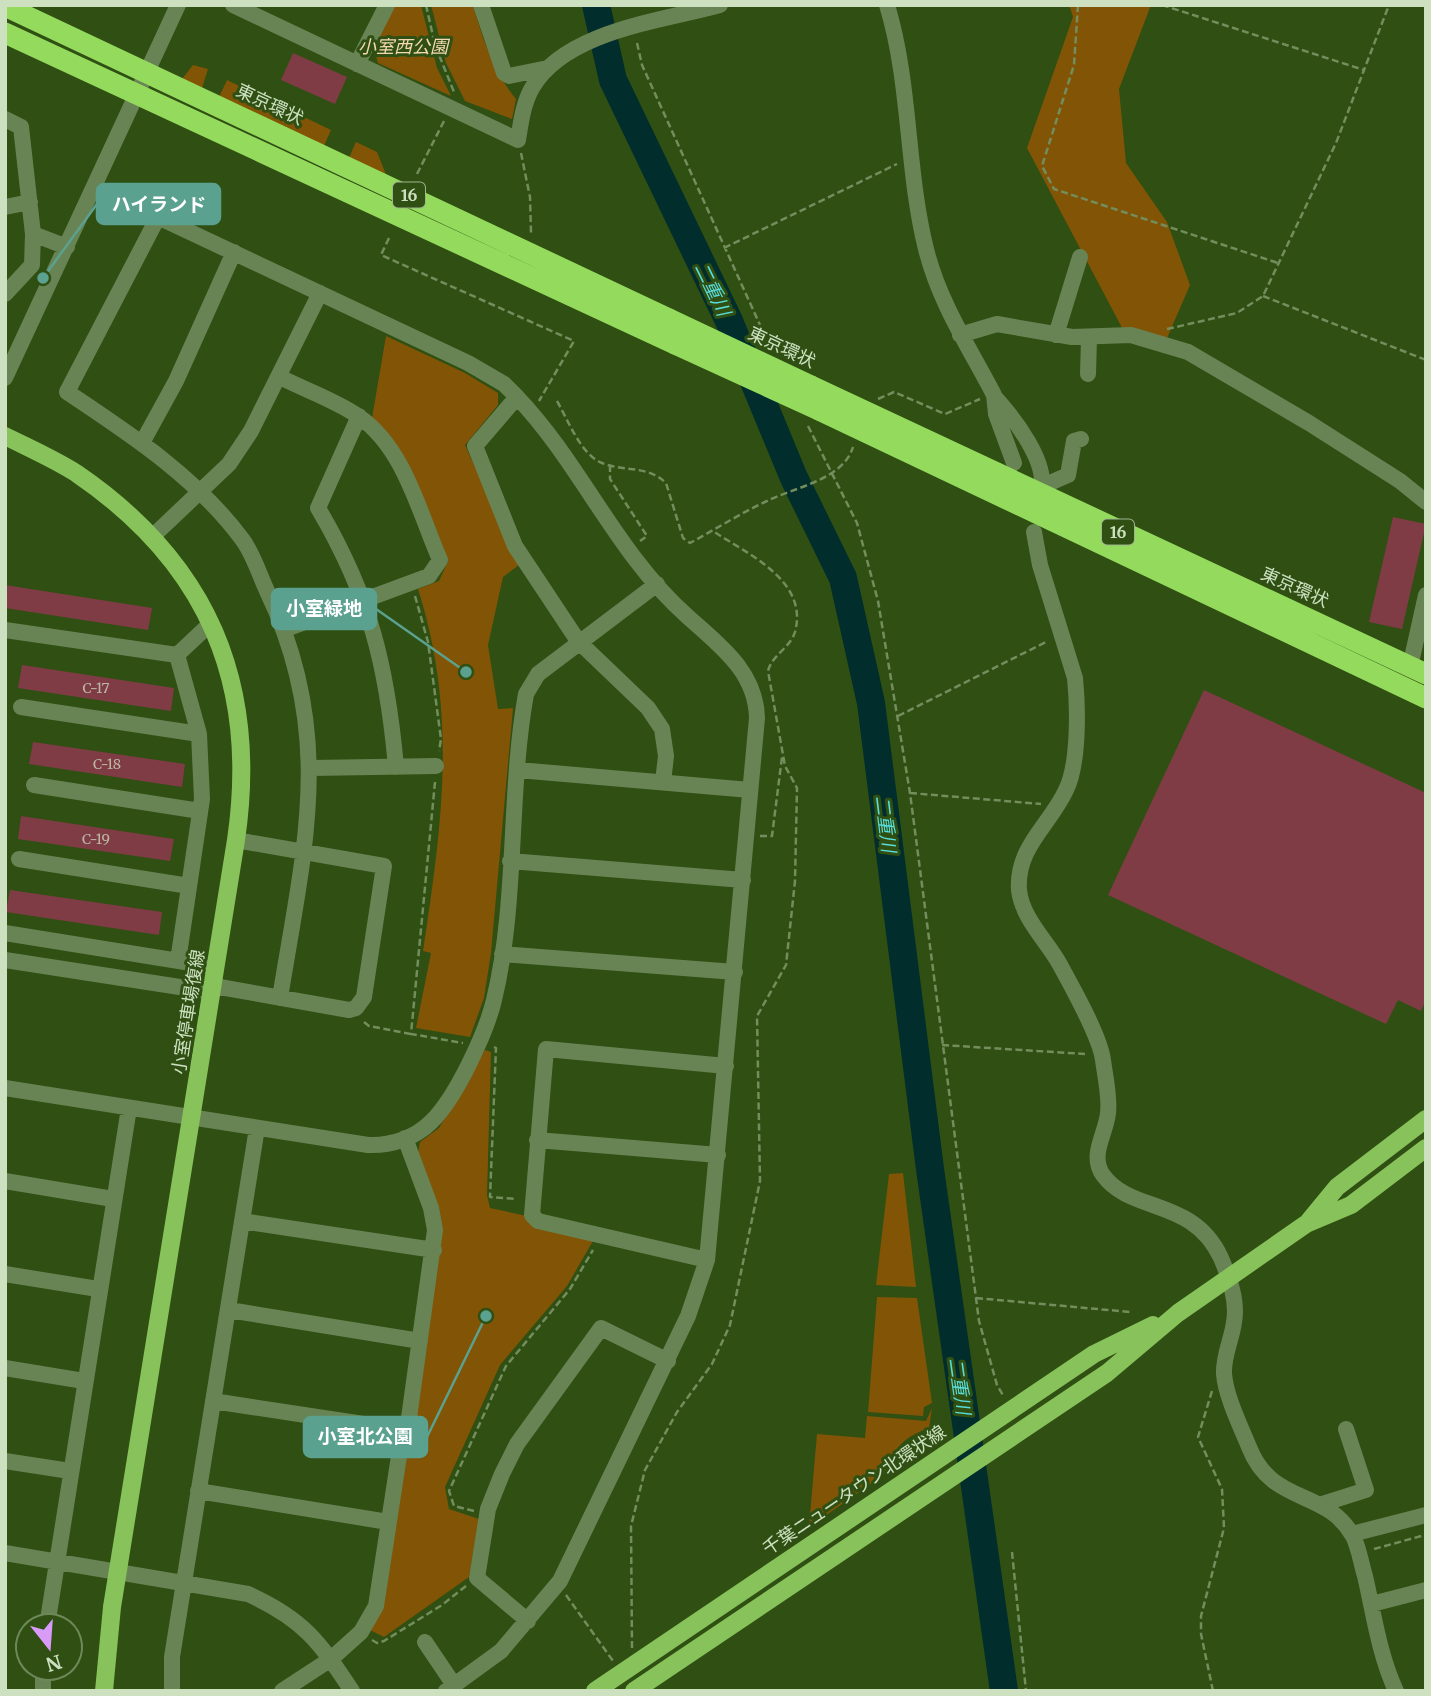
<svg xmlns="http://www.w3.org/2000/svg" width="1431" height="1696" viewBox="0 0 1431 1696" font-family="Merriweather,'Noto Sans JP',serif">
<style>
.green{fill:#815505}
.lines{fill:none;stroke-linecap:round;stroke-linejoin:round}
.river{stroke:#012d2c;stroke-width:28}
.building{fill:#803c45}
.path{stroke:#738d5d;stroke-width:2.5;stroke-dasharray:7 3.5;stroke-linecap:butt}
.minor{stroke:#688454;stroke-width:16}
.major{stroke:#88c25b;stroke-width:18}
.highway{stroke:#94da5c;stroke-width:21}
.highway-bridge{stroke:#94da5c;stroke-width:21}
.labels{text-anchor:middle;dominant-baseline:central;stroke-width:6;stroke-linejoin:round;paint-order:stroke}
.number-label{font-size:14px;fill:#bab8a2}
.shield{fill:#2f4f13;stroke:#9eb58d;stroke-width:2}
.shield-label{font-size:16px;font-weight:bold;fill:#cde1c1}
.park-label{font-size:18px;font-style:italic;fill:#f5d8b4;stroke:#2f4f13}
.street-label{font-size:18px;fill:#cde1c1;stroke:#2f4f13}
.water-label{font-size:19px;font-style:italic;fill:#59dddb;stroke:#2f4f13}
.leader{fill:none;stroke:#5ba18f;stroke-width:2.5}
.callout-dot{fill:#5ba18f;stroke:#2f4f13;stroke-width:2.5}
.callout{fill:#5ba18f;stroke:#5ba18f;stroke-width:2.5}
.callout-label{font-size:19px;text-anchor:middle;font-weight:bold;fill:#fff}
</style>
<rect width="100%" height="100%" fill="#2f4f13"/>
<path class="green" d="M395 5H421L437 68 451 96 378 63 373 47Z
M431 5H473C483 40 493 71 516 99L512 119 465 101 446 63Z
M1069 5H1151L1119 89 1126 163 1167 222 1190 285 1164 345 1129 341 1027 148 1073 17Z
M193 65 208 69 202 88 182 79Z
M227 80 331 130 323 148 219 97Z
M356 142 377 152 387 177 348 160Z
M386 336 465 373 498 393V405L465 445 519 565 503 577 488 645 498 709 513 708 491 953 484 998 470 1037 416 1028 431 953 423 951C442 824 458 715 418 589L439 581 448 561C427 510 413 456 372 418Z
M485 1050 491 1052 487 1195 490 1208 527 1216 537 1229 594 1239 567 1286 500 1365 445 1487 449 1509 479 1519 469 1577 384 1637 370 1630 440 1249 418 1153 420 1142 439 1128Z
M903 1173 916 1287 876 1285 889 1174Z
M877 1297 917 1298 932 1403 924 1407 923 1416 868 1412Z
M932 1408 929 1428C906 1437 894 1444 891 1470L809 1527 817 1434 865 1438 867 1416 926 1421Z"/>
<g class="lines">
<path class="river" d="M596 5 613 80 729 321 794 478 843 578 871 703 930 1169 1004 1691"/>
</g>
<path class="building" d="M293 53 347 77 335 104 281 80Z
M1393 517 1426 524 1402 629 1369 622Z
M5 585 152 608 148 630 5 608Z
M22 665 174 688 171 711 18 688Z
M1204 690 1426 793V1000L1421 1011 1398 1000 1386 1024 1108 895Z
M33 742 185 764 182 787 29 764Z
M21 816 174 839 170 861 18 839Z
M10 890 162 912 159 935 6 912Z"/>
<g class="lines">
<path class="path" d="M426 5 435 45 454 92
M1078 5 1074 65 1042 166 1054 189 1278 263
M1162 5 1364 70
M637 43 642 65 770 347
M521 153 530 197 531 233
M417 174 444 121
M389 238 381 255 574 341 539 401
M724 248 897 164
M1263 296 1426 360
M1167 329 1237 313 1263 296 1336 143 1389 5
M878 399 894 392 945 414 980 399
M557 401C568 420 581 455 602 463 624 472 648 465 666 483L683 538 690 543C716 529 741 513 767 501 795 487 843 480 853 447
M808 426 857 523 878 601 910 793 979 1321 997 1385 1004 1397
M610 465V479L647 536 640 541
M415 596 428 642 441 739 439 751
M898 716 1048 641
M435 782 411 1034 463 1043
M910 793 1041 804
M760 836H772L782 757
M364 1022 369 1026 411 1034
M942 1045 1085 1054
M494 1047 496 1048 490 1197 517 1199
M976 1298 1130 1312
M1212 1391 1198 1437 1222 1489 1224 1528 1201 1616V1634L1213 1691
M474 1511 454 1506 449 1491 506 1366 570 1289 593 1250
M1374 1549 1425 1535
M1012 1552 1026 1691
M566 1595 613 1661
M372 1640 377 1643 384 1641 442 1605 466 1586
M632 1648 631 1526 645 1470 677 1412 712 1364 730 1325 760 1181 757 1016 786 965 795 881 797 788 785 766 768 671C772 655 790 648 795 632 809 580 747 554 713 531"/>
<path class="minor" d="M233 5 518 140C521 122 523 104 532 88 565 31 661 21 720 5
M481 5 504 73 509 76 548 68
M887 5C911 84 906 169 926 249 939 302 969 347 994 395L996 414 1014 463
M357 64 387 5
M5 119 21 127 33 234 67 247
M5 207 30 202
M5 294 32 265 33 234
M960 335 997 324 1072 337 1131 335 1188 352 1309 423 1400 481 1426 502
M1056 335 1080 257
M1088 374 1089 338
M280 377C305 390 335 400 358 416 404 447 419 512 440 560L429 576 286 629
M5 378 178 5
M994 396C1012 416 1053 467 1039 494
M359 416 318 508C370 596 387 666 396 767
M142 443 176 381 234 252
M1043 486 1068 475 1074 441 1081 439
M1034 532 1040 565 1075 678C1078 707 1079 764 1066 790 1050 825 1016 847 1019 890 1022 918 1046 940 1059 963 1071 985 1100 1036 1103 1060 1105 1076 1110 1096 1108 1113 1106 1134 1089 1155 1103 1175 1131 1214 1193 1197 1221 1258 1229 1277 1238 1301 1234 1322 1232 1339 1223 1356 1224 1374 1226 1397 1240 1425 1249 1447 1272 1506 1326 1488 1353 1536 1359 1548 1361 1563 1365 1576 1374 1615 1379 1654 1396 1691
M153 536 229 464 251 431 320 293
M5 630 177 655
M1410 667 1426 595
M21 707 199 734
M311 768 436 766
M518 770 750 790
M34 785 200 811
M19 859 189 886
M510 861 743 880
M5 933 216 967
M502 954 735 972
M5 960 212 992
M178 961 202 799 199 734 177 655 211 623
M214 986 349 1010 356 1008 364 997 384 866 236 840
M280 998C304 849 336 735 267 591 259 574 253 553 242 539 196 477 130 434 67 392L158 217 468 363 504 384 517 397
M5 1088 368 1145C391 1146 415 1138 431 1122 456 1098 486 1033 494 1000 518 901 508 794 526 694L538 674 657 584
M537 1140 718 1155
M5 1181 113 1199
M242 1221 434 1250
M707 1260 538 1221 532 1215 546 1049 726 1066
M5 1274 98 1289
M229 1310 420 1341
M5 1368 84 1381
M213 1401 403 1430
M5 1461 70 1471
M198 1491 388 1522
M1322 1504 1366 1490 1346 1429
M1352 1534 1426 1515
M5 1553 248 1594C303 1619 319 1641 352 1691
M1372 1604 1426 1590
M528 1621 477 1578 488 1509 502 1474 517 1444 601 1328 668 1361
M47 1626 129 1108
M425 1642 454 1685
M43 1691V1668
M172 1691V1657L257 1128
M282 1691 331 1659 361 1632 376 1606 403 1430 408 1425 435 1230 431 1208 405 1138
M446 1691 501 1651 560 1581 688 1316 707 1260 757 718C756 671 719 645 687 616 616 553 581 464 517 397L475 446 515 546 578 641 648 708 662 729 666 756 663 782"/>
<path class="major" d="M5 436C29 448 54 459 76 473 208 563 259 683 236 840L112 1607 104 1691
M1309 1221 1337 1187 1426 1119
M595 1691 1094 1354 1153 1325
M634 1691 1107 1373 1178 1313 1306 1224 1351 1205 1426 1148"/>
<path class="highway" d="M5 6 669 319
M5 33 675 344
M811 386 1426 674
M819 410 1426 698"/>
<path class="highway-bridge" d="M669 319 811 386
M675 344 819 410"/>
</g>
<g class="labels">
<g class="number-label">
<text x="96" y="688">C-17</text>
<text x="107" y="764">C-18</text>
<text x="96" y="839">C-19</text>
</g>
<g class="shield">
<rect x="393" y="182.5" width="32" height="25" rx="5"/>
<rect x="1102" y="519.5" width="32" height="25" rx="5"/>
</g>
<g class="shield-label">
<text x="409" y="195">16</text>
<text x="1118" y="532">16</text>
</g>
<g class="park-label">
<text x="403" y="46">小室西公園</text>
</g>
<g class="street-label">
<text transform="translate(270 104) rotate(25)">東京環状</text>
<text transform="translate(782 347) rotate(25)">東京環状</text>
<text transform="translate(1295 587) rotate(24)">東京環状</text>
<text transform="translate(188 1012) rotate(-81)">小室停車場復線</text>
<text transform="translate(854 1490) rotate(-34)">千葉ニュータウン北環状線</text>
</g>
<g class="water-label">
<text transform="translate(713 289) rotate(64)">二重川</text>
<text transform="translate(886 824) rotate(83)">二重川</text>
<text transform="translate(960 1386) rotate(82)">二重川</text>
</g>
</g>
<path class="leader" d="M43 278L97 204M466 672L376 609M486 1316L427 1437"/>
<g class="callout-dot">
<circle cx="43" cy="278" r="7"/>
<circle cx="466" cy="672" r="7"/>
<circle cx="486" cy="1316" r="7"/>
</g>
<g class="callout">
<rect x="97" y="184" width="123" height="40" rx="7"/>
<rect x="272" y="589" width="104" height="40" rx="7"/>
<rect x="304" y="1417" width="123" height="40" rx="7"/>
</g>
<g class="callout-label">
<text x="159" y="211">ハイランド</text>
<text x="324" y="615">小室緑地</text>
<text x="365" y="1443">小室北公園</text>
</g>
<rect width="1431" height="1696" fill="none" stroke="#cde1c1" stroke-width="14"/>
<g transform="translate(49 1647) rotate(163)"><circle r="33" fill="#2f4f13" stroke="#6e8959" stroke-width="2"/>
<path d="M0-5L12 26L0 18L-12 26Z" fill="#d89bf8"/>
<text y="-10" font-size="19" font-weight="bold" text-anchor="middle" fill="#cde1c1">N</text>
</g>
</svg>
